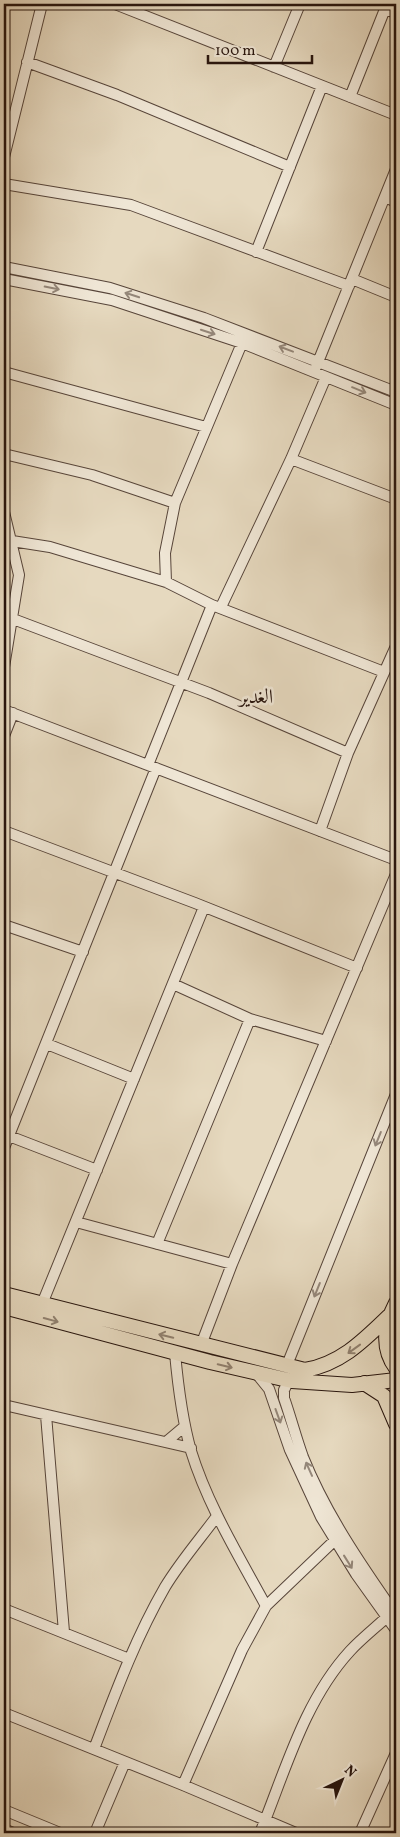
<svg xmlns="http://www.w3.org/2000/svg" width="400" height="1837" viewBox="0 0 400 1837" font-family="Vollkorn,Amiri,serif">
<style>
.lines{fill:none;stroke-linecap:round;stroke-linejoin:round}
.minor-casing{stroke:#57453a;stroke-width:12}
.major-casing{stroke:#27140d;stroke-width:16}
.minor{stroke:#efe6d5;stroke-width:10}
.major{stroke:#e6d9bf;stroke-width:14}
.oneway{stroke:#95887b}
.oneway2{stroke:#90806f}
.labels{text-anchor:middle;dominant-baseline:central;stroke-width:5;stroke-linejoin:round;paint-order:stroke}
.neighbourhood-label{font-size:20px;fill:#27140d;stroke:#efe6d5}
</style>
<rect width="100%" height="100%" fill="#e6d9bf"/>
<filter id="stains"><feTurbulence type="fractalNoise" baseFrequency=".004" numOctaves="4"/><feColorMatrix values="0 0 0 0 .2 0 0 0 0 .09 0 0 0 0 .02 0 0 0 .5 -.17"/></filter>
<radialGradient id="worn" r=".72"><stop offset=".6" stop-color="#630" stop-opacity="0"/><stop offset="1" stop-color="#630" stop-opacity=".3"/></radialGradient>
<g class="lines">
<defs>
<path id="minor" d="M115 4 396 115
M385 9 396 13
M27 62 117 95 290 167
M274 67 300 4
M350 97 387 4
M4 157 42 4
M4 184 131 205 349 286
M385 197 396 202
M256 252 322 86
M4 267 110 288 204 318 396 392
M4 279 112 300 242 343 396 405
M352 279 396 297
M316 367 396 169
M4 372 206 427
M4 454 92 475 175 503
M291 459 396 499
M4 512 19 575 4 667
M12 541 50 547 166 582 212 605 384 672
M166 582 165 553 175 503 242 343
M221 607 291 459 326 377
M13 619 209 693 348 753
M4 710 396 860
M4 736 13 713
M148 765 212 605
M4 831 195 903 357 968
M320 831 348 753 396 646
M4 925 83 952
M250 1019 326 1041
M47 1044 134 1079
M9 1136 97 1170
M4 1148 156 768
M76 1222 232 1264
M157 1244 250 1019 173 984
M42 1304 204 907
M201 1345 232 1264 396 874
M175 1353C178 1386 182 1419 191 1451 208 1506 239 1556 266 1606
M287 1365 396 1094
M256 1373 269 1389 290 1450 321 1517 356 1574 396 1630
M289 1380 284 1390V1398C291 1418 296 1438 303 1457 326 1514 361 1565 396 1615
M4 1405 191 1448
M46 1415 64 1632
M166 1442 185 1426
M4 1609 129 1659
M4 1713 183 1785 296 1833
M94 1749C115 1694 135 1639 165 1587 180 1562 200 1539 217 1516
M183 1785 242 1650 266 1606 335 1540
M4 1810 60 1833
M4 1829 13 1833
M95 1833 125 1762
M260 1833C285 1772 304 1701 350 1651 361 1639 375 1628 387 1617
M360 1833 396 1753"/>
<path id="major" d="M4 1294 305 1370C341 1364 364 1340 389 1316
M396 1303C385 1324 381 1348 396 1368
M4 1307 210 1362 292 1381 352 1385 396 1380
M364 1383 384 1396 396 1424"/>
</defs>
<use href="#minor" class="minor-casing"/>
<use href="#major" class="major-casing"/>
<use href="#minor" class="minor"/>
<use href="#major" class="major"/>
</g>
<defs><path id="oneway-shaft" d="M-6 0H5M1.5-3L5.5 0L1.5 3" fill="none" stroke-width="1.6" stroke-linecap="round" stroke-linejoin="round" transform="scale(1.25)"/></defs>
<g class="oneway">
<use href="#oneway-shaft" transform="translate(52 288) rotate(11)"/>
<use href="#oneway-shaft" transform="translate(132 295) rotate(-162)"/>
<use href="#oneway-shaft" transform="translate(208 332) rotate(18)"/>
<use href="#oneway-shaft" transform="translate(286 349) rotate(-159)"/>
<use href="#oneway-shaft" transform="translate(359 390) rotate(22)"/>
<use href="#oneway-shaft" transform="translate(378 1139) rotate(112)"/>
<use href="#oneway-shaft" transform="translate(317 1290) rotate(112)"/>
<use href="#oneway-shaft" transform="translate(278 1416) rotate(70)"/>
<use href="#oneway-shaft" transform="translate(309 1469) rotate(-114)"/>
<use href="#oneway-shaft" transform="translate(348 1562) rotate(58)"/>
</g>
<g class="oneway2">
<use href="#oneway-shaft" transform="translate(51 1320) rotate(15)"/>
<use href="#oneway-shaft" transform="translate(166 1336) rotate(-166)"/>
<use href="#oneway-shaft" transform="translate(354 1349) rotate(144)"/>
<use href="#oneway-shaft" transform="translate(225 1366) rotate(13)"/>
</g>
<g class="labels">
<g class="neighbourhood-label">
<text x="256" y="698">الغدير</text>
</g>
</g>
<rect width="400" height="1837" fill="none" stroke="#e6d9bf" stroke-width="20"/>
<rect x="5" y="5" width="390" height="1827" fill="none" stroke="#27140d" stroke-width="2.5"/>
<rect x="10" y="10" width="380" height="1817" fill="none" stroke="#27140d"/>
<g transform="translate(342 1780) rotate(43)" stroke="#efe6d5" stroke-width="4" paint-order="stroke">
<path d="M0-4L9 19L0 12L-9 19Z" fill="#27140d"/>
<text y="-8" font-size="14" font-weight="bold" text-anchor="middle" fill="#27140d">N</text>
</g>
<path d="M208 55v8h104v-8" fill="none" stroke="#27140d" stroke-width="2.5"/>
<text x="215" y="55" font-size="15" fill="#27140d" stroke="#efe6d5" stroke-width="4" paint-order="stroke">100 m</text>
<rect width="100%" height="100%" filter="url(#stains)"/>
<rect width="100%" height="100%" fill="url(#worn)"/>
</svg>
